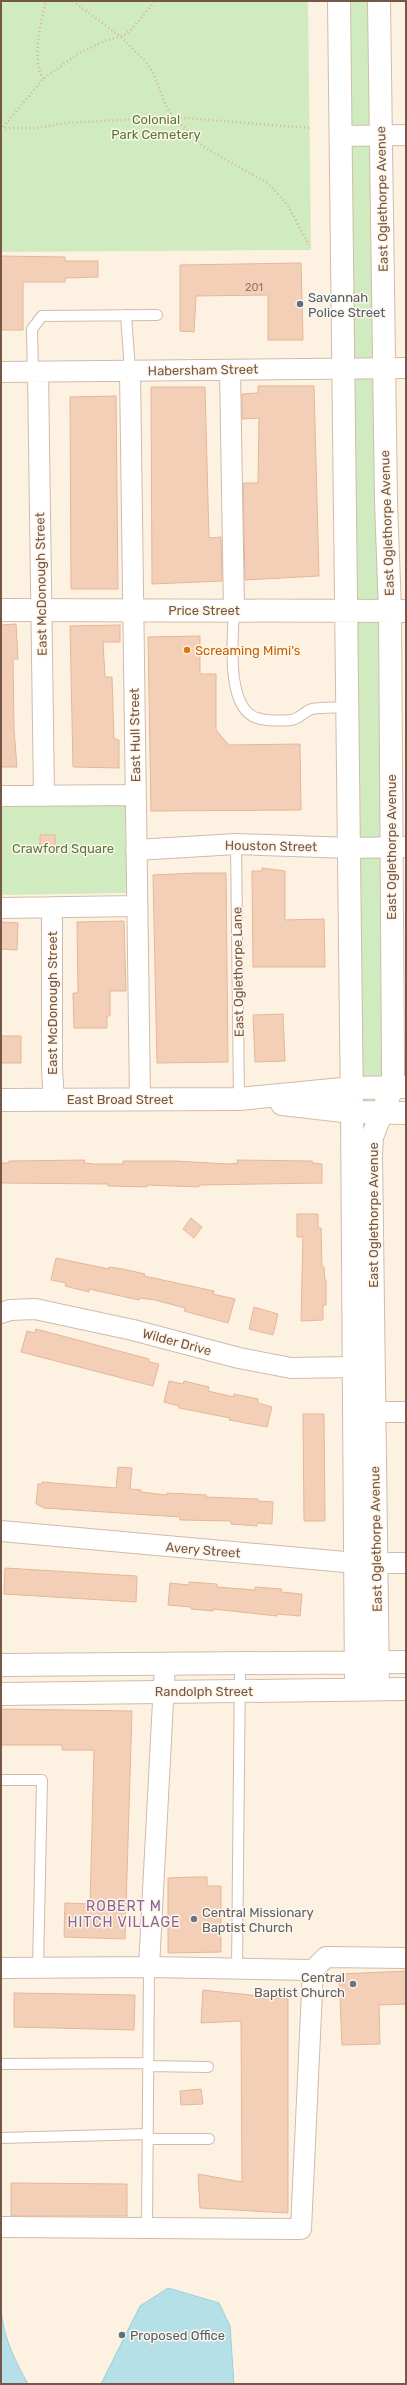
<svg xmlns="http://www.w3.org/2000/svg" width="407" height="2385" viewBox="0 0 407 2385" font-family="Rubik,sans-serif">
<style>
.green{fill:#d1ebc0}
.water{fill:#b6e0e7;stroke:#9cd0d9}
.building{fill:#f3cfb8;stroke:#e6b698}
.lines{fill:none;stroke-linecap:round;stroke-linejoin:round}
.service-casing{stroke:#d0bbab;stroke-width:12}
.minor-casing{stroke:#d0bbab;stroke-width:22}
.tertiary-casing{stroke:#d0bbab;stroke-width:24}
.secondary-casing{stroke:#d3bba8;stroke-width:24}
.path{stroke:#d8b39c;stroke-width:2.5;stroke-dasharray:1 3;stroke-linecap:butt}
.service{stroke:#fff;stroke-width:10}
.minor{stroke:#fff;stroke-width:20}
.tertiary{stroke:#fff;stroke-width:22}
.secondary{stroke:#fff;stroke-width:22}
.service-dot{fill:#5c6f8a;stroke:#fff6e8;stroke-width:1.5}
.food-dot{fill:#e8710a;stroke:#fff6e8;stroke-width:1.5}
.worship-dot{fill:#6b7280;stroke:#fff6e8;stroke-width:1.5}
.labels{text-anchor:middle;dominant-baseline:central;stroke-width:3;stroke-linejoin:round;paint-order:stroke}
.number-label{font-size:11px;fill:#947564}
.park-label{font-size:13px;fill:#517b3f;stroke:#fff6e8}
.street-label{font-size:13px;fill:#755748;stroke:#fff6e8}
.service-label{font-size:13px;fill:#4e5e75;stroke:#fff6e8;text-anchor:start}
.food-label{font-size:13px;fill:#c56008;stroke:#fff6e8;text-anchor:start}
.worship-label{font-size:13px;fill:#5b616d;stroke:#fff6e8;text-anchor:start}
.neighbourhood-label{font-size:14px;letter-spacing:1px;fill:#866399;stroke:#fff6e8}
</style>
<rect width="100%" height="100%" fill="#fdf2e2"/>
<path class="green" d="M1 1H308L311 250 1 252Z
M332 1H382L400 1077 341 1081Z
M125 801 127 893 1 895V804Z"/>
<path class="water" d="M168 2288 219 2303 230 2326 234 2384H101L140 2306Z
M1 2309C3 2336 15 2361 28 2384H1Z"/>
<path class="building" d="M1 256 65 257V261H98V277L65 278V282H23V330H1Z
M301 263 303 340H268V295L196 296 194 332 180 331V265Z
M258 386H314L319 576 245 580 243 483H258L259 418 242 419V394L258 393Z
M151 387H205L209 538 221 537 222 581 152 584Z
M116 396 118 589H71L70 397Z
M16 624 18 659H13L14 729 17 767H1V625Z
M120 625V642H103L105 677H112L114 739 119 740V768L73 767 70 626Z
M200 636V674H216V730L229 745 300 744 301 810 151 811 148 637Z
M40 835H55V850H40Z
M262 868 285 871V920L324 919 325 967H253L252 871H262Z
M196 873H226L228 1062 157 1063 153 875Z
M124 921 126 991H110V1016H107V1028H74L73 993H78L77 922Z
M1 922 18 923 17 950 1 949Z
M283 1014 285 1061 255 1062 253 1015Z
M1 1036H21V1063H1Z
M85 1160 84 1163 94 1164H123V1161H175L227 1164 238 1163 237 1160 312 1161 313 1163 322 1164V1183L199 1185V1187L147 1185V1187L108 1186V1184L1 1183V1163H9V1161Z
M297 1214H318V1228H321L322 1267H324L325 1280H326V1305H323V1320L301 1321 303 1237H297Z
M191 1218 202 1227 194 1238 183 1229Z
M56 1258 109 1269V1267L123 1269 145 1274 144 1276 214 1291 213 1294 235 1299 228 1323 184 1311 185 1308 155 1300 140 1298 139 1300 89 1289V1292L65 1286 66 1283 51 1280Z
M254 1307 278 1314 273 1335 249 1329Z
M36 1329 149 1359V1362L159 1364 153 1386 21 1352 27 1331 35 1333Z
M169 1381 183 1384 184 1381 209 1387 208 1391 234 1397V1394L258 1399V1403L272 1407 267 1427 229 1420 230 1418 179 1408V1406L164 1402Z
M303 1414H324L325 1521H304Z
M118 1467 132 1468 130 1489 141 1490V1492L167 1495V1493L206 1495V1497L258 1499V1501L273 1502 272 1524 257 1523V1526L231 1524V1521L180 1520V1517L44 1508 36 1504 38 1484H42V1482L116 1488Z
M5 1568 137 1576 136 1602 4 1594Z
M189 1582 217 1584V1587L255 1590V1587L282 1589 281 1592 302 1594 300 1616 277 1614V1616L213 1609V1611L191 1609V1607L168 1605 170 1583 189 1585Z
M1 1709 132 1711 125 1939 64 1937 65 1903 90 1904 94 1750H62V1745H1Z
M193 1877H207V1886H221V1952L168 1953V1878Z
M406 1971V2004L379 2005 380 2044 342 2045 339 1974Z
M203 1990 288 1999V2213L200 2208 198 2174 242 2182 241 2021 201 2023Z
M14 1993 135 1995 134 2030 14 2027Z
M201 2089 203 2104 181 2105 180 2091Z
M11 2183 127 2184V2216H11Z"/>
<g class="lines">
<defs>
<path id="service" d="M126 315 130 371
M33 372 32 329 42 316 157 315
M234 610C233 636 225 708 257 718 266 721 282 721 291 720 300 719 304 711 312 709 324 707 337 708 349 707
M236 844 239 1099
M1 1780H42L38 1968
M237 1969 240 1664
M1 2064 148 2063
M148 2066 208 2067
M1 2138 148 2134
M148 2139H209
M147 2228 149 1967"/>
<path id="minor" d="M341 136 406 135
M230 370 234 610
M130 371 140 1099
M1 372 406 368
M38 372 44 796
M1 796 136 795
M136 850 236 844 351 848 406 847
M52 907V1070L54 1100
M1 908 137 906
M1 1313 10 1310 35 1309 133 1330 239 1358 291 1368 354 1367
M358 1412H406
M1 1531 356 1563H406
M149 1967 313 1970 326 1957 406 1958
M1 1968 149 1967 165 1664
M1 2227 301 2229 313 1970"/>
<path id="tertiary" d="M352 1112 356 1688
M1 1665 406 1662
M378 1689 371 1154 372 1137 381 1114
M1 1694 406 1689"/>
<path id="secondary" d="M339 1 352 1112
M379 1 386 502 390 611 393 1068V1087L381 1114
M1 610 406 611
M1 1100 239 1099 352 1088 405 1087
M282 1104 352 1112 406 1113"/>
</defs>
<use href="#service" class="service-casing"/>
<use href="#minor" class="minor-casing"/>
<use href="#tertiary" class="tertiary-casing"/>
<use href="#secondary" class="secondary-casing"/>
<path class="path" d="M73 1 121 37 146 62 154 74 166 106 173 117 205 148 268 183 287 204 309 245
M43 79C31 57 41 25 46 1
M3 127 43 79 79 53 107 40 121 37 131 30 155 1
M1 128H37L66 123 173 117 310 128"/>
<use href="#service" class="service"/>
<use href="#minor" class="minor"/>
<use href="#tertiary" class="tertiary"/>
<use href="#secondary" class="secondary"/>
</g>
<g class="service-dot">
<circle cx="300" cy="304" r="4"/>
<circle cx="122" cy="2335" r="4"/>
</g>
<circle class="food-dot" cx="187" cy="650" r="4"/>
<g class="worship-dot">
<circle cx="194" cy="1919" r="4"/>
<circle cx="353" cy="1984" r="4"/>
</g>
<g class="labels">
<g class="number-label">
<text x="254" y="287">201</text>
</g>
<g class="park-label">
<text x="156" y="119">Colonial<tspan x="156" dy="15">Park Cemetery</tspan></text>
<text x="63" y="848">Crawford Square</text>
</g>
<g class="street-label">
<text transform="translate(382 199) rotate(-91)">East Oglethorpe Avenue</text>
<text transform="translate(203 370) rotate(-1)">Habersham Street</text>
<text transform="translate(387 523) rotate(-92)">East Oglethorpe Avenue</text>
<text transform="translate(41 584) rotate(-91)">East McDonough Street</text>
<text x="204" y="610">Price Street</text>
<text transform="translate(135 735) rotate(-91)">East Hull Street</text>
<text transform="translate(271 846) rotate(1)">Houston Street</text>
<text transform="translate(391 847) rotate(-90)">East Oglethorpe Avenue</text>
<text transform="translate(238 972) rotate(-91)">East Oglethorpe Lane</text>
<text transform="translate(52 1003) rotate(-90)">East McDonough Street</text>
<text x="120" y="1099">East Broad Street</text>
<text transform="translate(373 1215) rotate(-90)">East Oglethorpe Avenue</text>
<text transform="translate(177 1342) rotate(15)">Wilder Drive</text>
<text transform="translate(376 1539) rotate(-91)">East Oglethorpe Avenue</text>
<text transform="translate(203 1550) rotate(5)">Avery Street</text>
<text x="204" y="1691">Randolph Street</text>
</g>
<g class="service-label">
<text x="308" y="297">Savannah<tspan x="308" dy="15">Police Street</tspan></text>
<text x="130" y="2335">Proposed Office</text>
</g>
<g class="food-label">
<text x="195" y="650">Screaming Mimi's</text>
</g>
<g class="worship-label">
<text x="202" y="1912">Central Missionary<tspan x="202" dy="15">Baptist Church</tspan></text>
<text x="345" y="1977" text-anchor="end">Central<tspan x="345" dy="15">Baptist Church</tspan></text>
</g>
<g class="neighbourhood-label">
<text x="124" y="1906">ROBERT M<tspan x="124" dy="16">HITCH VILLAGE</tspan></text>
</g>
</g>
<rect width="407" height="2385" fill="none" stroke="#755748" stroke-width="4"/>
</svg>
